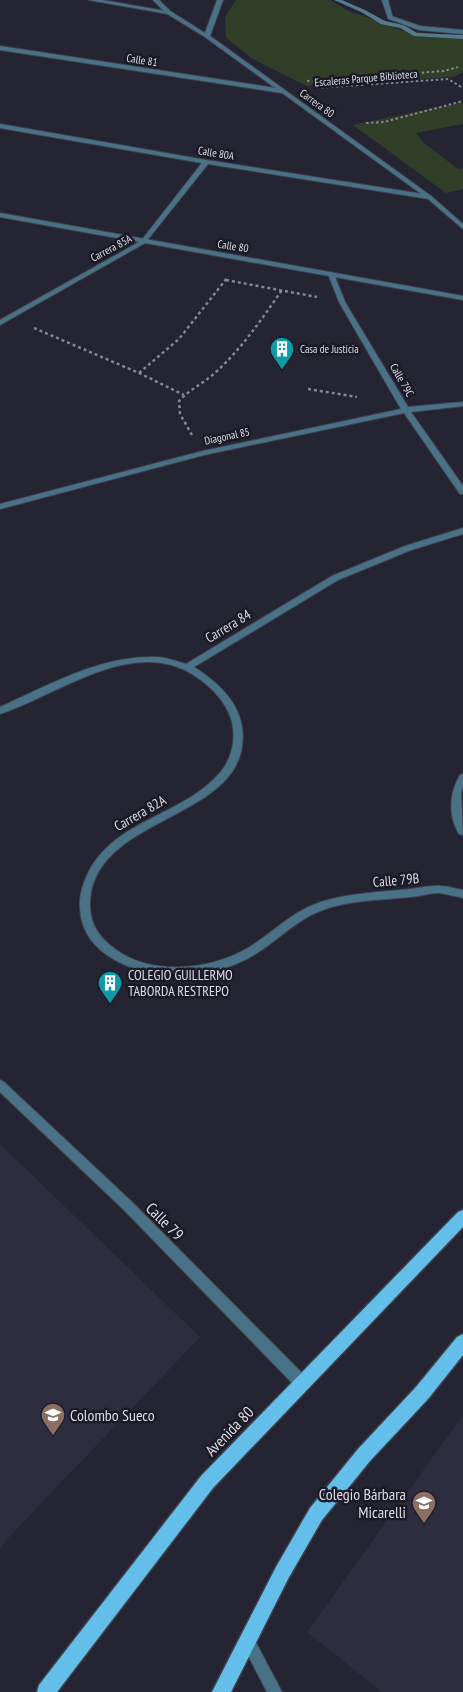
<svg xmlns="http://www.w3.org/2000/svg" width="463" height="1692" viewBox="0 0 463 1692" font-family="'PT Sans Narrow',sans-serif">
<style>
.built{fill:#2d2d40}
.green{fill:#313f29}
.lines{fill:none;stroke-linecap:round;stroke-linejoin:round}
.stream{fill:#557a8c;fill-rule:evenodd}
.pedestrian-casing{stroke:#42424f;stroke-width:2}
.minor-casing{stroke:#42424f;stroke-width:2}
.tertiary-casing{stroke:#42424f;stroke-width:2}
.primary-casing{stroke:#42424f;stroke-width:3}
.path-far1{stroke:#868692;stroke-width:2;stroke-dasharray:2.5 2.5;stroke-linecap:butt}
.path{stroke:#868692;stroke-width:2.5;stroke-dasharray:3 3;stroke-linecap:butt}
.pedestrian{fill:#497287;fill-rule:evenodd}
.minor{fill:#497287;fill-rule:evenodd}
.tertiary{fill:#497287;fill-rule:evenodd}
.primary{fill:#63bfea;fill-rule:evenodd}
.labels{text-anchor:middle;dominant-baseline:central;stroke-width:5;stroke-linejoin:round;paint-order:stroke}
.far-street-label{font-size:11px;fill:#dedee8;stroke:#1b1b28}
.far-poi-label{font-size:11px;fill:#dedee8;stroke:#1b1b28;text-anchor:start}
.street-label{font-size:14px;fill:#dedee8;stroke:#1b1b28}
.poi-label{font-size:14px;fill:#dedee8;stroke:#1b1b28;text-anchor:start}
.near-street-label{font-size:16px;fill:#dedee8;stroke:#1b1b28}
.near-poi-label{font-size:16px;fill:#dedee8;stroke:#1b1b28;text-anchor:start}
</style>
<rect width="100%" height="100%" fill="#242432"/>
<path class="built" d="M0 1144 200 1337 11 1535 0 1549Z
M463 1415V1692H382L307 1632Z"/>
<path class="green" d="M236 0H330L349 11 404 31 463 36V72L454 77 307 86 253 59 226 38 225 17Z
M463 102V124L416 133 423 142 458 169 463 168V189L446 193 353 125Z"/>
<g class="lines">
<path class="stream" d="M334 0H342L365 10 385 21 404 25 417 33 463 35V39L414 36 400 28 381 24 361 12Z"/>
<defs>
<path id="pedestrian" d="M391 16 420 26 463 30V34L419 30 389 19 388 18Z"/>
<path id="minor" d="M89 0H102L171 12 168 14Z
M382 0H388L393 19 388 18Z
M0 46 282 89 285 91 282 93 0 50Z
M0 124 206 160 429 195 432 197 429 199 208 164 145 243 0 325V320L141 241 202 163 0 128Z
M331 272 334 274 345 302 408 407 463 402V406L411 412 463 486V494H460L404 413 204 455 0 509V504L203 451 401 409 339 302 328 274Z
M463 528V534L411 550 338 580 194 667C216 681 238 700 242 727 255 822 90 812 90 905 90 927 102 941 121 953 158 976 215 969 251 946 275 931 293 911 321 902 349 893 381 892 411 889 421 888 431 885 441 886 448 886 456 889 463 890V898C455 896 447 894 439 893 430 893 420 896 411 897 381 900 348 900 320 911 297 920 280 938 260 951 221 978 159 984 117 961 96 950 81 933 80 908 79 895 83 883 89 871 116 820 181 816 219 774 234 757 238 732 228 711 221 697 209 685 195 676 134 635 58 695 0 714V707C49 685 101 655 156 657 166 657 176 661 186 664L332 576 405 546Z
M463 774V787L461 792 463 835 459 834C448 815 449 794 460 775Z
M0 1080 4 1082 132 1202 308 1379 310 1384 308 1389 303 1390 298 1389 124 1210 0 1092Z"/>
<path id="tertiary" d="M153 0H159L170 11 205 33 217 0H223L210 36 431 196 463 224V229L427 198 205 37 166 13Z
M0 213 463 296V300L0 217Z
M247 1633 252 1635 282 1692H267L240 1640 242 1635Z"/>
<path id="primary" d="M463 1210V1227L213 1488 57 1692H37L39 1685 201 1476 458 1212Z
M463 1334V1355L428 1399 370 1461 322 1520 288 1579 231 1692H212L276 1567 310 1508 358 1449 416 1387 457 1337Z"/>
</defs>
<use href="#pedestrian" class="pedestrian-casing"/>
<use href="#minor" class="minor-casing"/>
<use href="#tertiary" class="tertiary-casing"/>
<use href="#primary" class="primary-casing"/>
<path class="path-far1" d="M307 81 444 71 458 67
M316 88 448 79 463 88
M366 123 384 122 463 101"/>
<path class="path" d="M226 280 317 297
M34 328 139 373 184 395
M139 373 179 339 227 278
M308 389 357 397
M192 435 180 414 179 401C190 389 204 383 216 372 242 348 262 319 282 290"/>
<use href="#pedestrian" class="pedestrian"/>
<use href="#minor" class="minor"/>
<use href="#tertiary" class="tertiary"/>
<use href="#primary" class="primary"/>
</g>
<defs>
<symbol id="building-pin" viewBox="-11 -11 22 30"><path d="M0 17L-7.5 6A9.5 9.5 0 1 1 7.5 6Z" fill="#0f9aa8" stroke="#1b1b28"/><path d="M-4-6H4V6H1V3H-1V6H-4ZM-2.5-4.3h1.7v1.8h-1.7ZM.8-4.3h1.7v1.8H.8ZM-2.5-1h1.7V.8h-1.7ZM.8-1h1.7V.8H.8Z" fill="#fff"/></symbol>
<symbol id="school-pin" viewBox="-11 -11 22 30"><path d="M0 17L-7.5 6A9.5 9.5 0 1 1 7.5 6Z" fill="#8d6e63" stroke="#1b1b28"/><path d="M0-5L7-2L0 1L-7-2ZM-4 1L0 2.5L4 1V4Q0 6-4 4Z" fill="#fff"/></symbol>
</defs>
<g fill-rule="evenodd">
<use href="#building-pin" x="268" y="335" width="28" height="38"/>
<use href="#building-pin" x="96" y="969" width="28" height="38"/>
<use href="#school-pin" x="39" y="1401" width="28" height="38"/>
<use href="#school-pin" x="410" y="1489" width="28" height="38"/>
</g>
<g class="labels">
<g class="far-street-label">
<text transform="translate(142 60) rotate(9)">Calle 81</text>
<text transform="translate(366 78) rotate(-5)">Escaleras Parque Biblioteca</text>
<text transform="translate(317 103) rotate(36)">Carrera 80</text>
<text transform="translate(216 153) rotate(9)">Calle 80A</text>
<text transform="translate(233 246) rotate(9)">Calle 80</text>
<text transform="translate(111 248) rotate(-28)">Carrera 85A</text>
<text transform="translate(402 380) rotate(60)">Calle 79C</text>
<text transform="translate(227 436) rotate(-12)">Diagonal 85</text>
</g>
<g class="far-poi-label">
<text x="300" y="349">Casa de Justicia</text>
</g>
<g class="street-label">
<text transform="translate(228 626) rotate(-31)">Carrera 84</text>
<text transform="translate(140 813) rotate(-30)">Carrera 82A</text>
<text transform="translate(396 880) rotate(-5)">Calle 79B</text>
</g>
<g class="poi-label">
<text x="128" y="975">COLEGIO GUILLERMO<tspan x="128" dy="16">TABORDA RESTREPO</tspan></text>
</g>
<g class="near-street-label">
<text transform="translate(165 1221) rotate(45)">Calle 79</text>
<text transform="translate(229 1431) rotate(-46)">Avenida 80</text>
</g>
<g class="near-poi-label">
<text x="70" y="1415">Colombo Sueco</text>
<text x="406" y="1494" text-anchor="end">Colegio Bárbara<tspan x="406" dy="18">Micarelli</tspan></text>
</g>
</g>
</svg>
